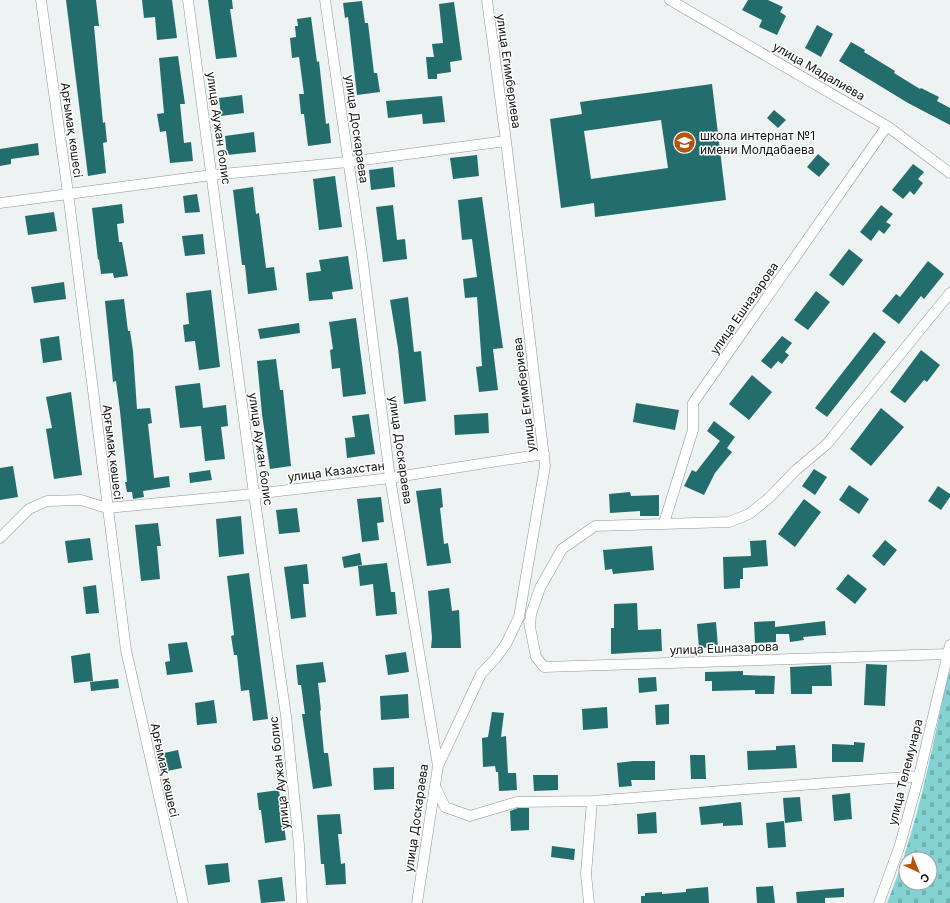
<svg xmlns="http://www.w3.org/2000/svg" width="950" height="903" viewBox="0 0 950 903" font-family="Inter,sans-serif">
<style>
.cemetery{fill:url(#cemetery-stones);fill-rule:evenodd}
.building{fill:#236d6c;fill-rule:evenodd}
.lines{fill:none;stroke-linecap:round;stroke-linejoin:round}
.minor-casing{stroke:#909494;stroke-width:11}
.minor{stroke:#fff;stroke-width:10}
.labels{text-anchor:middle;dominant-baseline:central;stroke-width:3;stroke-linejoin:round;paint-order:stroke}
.street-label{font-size:12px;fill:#121313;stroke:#fff}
.poi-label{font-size:12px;fill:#121313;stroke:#fff;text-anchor:start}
</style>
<defs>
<pattern id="cemetery-stones" width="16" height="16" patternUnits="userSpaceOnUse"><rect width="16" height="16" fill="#84d2d1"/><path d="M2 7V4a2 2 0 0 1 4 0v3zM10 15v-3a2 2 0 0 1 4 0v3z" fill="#71b3b3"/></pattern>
</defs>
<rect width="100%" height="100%" fill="#edf2f2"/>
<path class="cemetery" d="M950 671V903H887C916 832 930 759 946 684ZM906 859H930V883H906Z"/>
<path class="building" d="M66 0H96L99 26H94L103 123 105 122 107 142 103 143 106 173 88 176Z
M142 0H172L177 38 157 40 155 17 144 18Z
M208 0H232L233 9H230L237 57 216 59Z
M748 0H768L783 7 780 12 786 16 777 35 759 27 762 20 742 10Z
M362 1 365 23H368L374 73H377L380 92 357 95 348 17 345 18 343 3Z
M454 2 462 60 450 62 451 72 437 74V79H428L426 57H434L432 44 443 43 439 4Z
M311 17 317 62 319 61 326 124 329 123 331 143 308 146 304 114H301L299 94H304L299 57 292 58 290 38 296 37 295 26H298L297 19Z
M817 25 833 34 821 57 805 48Z
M851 42 865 50 864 52 895 71 894 73 920 89 921 88 939 97 937 101 950 108V125L908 103 839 61Z
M178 56 185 104H180L184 143 191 142 193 161 170 163 166 131 160 132 157 114 164 113 159 58Z
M712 84 726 200 595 217 594 203 561 208 550 119 582 114 580 102ZM661 120 668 168 591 179 584 131Z
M242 95 244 113 221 116 219 98Z
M442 96 445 122 423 124 422 114 388 118 386 101Z
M774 110 786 120 778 128 767 118Z
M254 132 256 152 227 155 225 136Z
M38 143 39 155 11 159V164L0 166V149Z
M818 154 830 164 819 177 807 167Z
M477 155 479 176 453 179 450 158Z
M913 164 924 172 918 179 923 183 914 195 910 191 903 199 892 190Z
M393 167 395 187 371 190 369 170Z
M335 176 342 227 319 230 313 179Z
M253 187 256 214 259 213 266 268 274 267 277 290 248 294 245 265H242L233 190Z
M197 194 200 212 185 213 183 196Z
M482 197 503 348 493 349 498 390 479 392 476 367 482 366 477 297 465 298 463 279 477 277 472 239 462 240 458 200Z
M122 204 124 223 117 224 119 242H122L128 276 114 278 113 273 101 274 99 259 98 260 92 208Z
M393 205 397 240 405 239 407 259 383 262 376 207Z
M881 205 893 214 886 222 891 225 884 234 879 230 871 241 860 232Z
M54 212 57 231 28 235 25 216Z
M203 234 205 254 185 256 182 236Z
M849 249 863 260 843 286 829 275Z
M348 256 353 289 332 292 333 299 309 301 306 273 321 271 319 260Z
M928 261 944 274 924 299 921 296 899 324 882 311 896 294 900 297Z
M64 282 66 299 34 303 31 287Z
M211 290 220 367 199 370 195 341 185 342 183 325 189 324 186 293Z
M816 291 830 302 808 330 794 320Z
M408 297 414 352 421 351 426 401 404 404 398 348 390 300Z
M124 299 128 331H130L133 351 137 409 150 408 152 423 148 424 154 478 169 476 170 487 143 491 144 497 133 499 132 492H127L125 482H127L120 411 116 381 113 382 105 301Z
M356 318 366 394 343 397 340 368 332 369 330 350 333 349 329 322Z
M299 323 300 333 260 339 258 329Z
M874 332 886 342 827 417 815 408Z
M59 336 62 360 43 363 40 339Z
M782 336 792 343 785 352 789 355 782 364 778 361 771 369 761 361Z
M921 350 940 365 927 382 924 380 905 403 890 392Z
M276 359 280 390H283L291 466 270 469 262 414 257 361Z
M752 375 772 392 749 420 729 404Z
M200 383 203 408 226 405 228 426 221 427 225 459 205 461 201 426 180 428 175 386Z
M71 392 82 475 54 479 46 429 52 428 46 397Z
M636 403 679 410 675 430 633 422Z
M881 408 904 427 871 466 850 449Z
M488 413 489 433 455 435 454 415Z
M369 414 375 454 347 458 345 438 355 437 352 416Z
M714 421 735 437 727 448 732 452 715 473 704 495 684 486 692 470 696 472 720 441 707 431Z
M13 466 18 497 0 500V468Z
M814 469 827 477 815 495 802 486Z
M210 470 212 480 190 483 189 473Z
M849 485 869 499 859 514 839 500Z
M938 486 950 494V497L941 510 928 501Z
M441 488 443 507 440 508 444 544 448 543 451 563 427 566 416 491Z
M630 492 631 496 659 495V516H640V511L610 513 609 494Z
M381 497 384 522 377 523 379 540 362 542 357 499Z
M804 499 821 512 795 547 778 534Z
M297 508 300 532 279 534 276 510Z
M241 516 244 554 219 557 216 519Z
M158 523 161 546H157L160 579 141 581 135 525Z
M90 538 93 560 68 563 65 541Z
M766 540 768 566 743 568V579H740V588L724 589 723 557 751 556 750 541Z
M885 540 897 550 884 566 872 556Z
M652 546 654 570 613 574 612 569 605 570 603 550Z
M360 553 362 565 344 568 342 557Z
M387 563 391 592H395L397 614 376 616 373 584 360 586 358 566Z
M307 564 309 584H303L306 617 291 619 284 567Z
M249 573 268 719 253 721 249 690 241 691 237 655H234L231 636 234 635 227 576Z
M848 574 867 589 855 604 836 589Z
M96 585 99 613 86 614 83 587Z
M449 588 452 611 459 610 461 648H431L432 638 428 591Z
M637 603 638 630 661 629 662 651 611 654V628H614V604Z
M775 621V627L825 621 826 635 803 637 804 640 790 642 789 634H776V642L755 643 754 622Z
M716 622 718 647 699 648 697 624Z
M187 642 193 672 167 675 165 662 170 661 168 644Z
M406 652 409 672 388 675 385 655Z
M90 653 93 681 74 683 71 656Z
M323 662 326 682 318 683 321 710 320 711 324 753H328L332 786 313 789 302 714H305L301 685H298L296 665Z
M866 664 887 665 885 706 864 705Z
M831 665 832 686H812V694H791L790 667Z
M743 671V675L775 676 774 694H755V690L712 691V681H705V672Z
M656 677 657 691 639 693 638 678Z
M118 679 119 688 91 691 90 682Z
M408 694 409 718 381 720 380 696Z
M214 700 217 723 197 725 195 703Z
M669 704V724L656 725 655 705Z
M607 707 608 728 583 730 582 709Z
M492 712 504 713 501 737 506 736 508 773H516L517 790 499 791 498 772H496L495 766 483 767 482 738 488 737Z
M854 742 865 743 863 762H832V744L854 745Z
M795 745 797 768 748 770 747 751 776 750V746Z
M178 750 182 768 167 771 164 753Z
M690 755H705L706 779H691Z
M633 761H655V780H631L632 786 619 787 617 763Z
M394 767V789L374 790 373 768Z
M533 775H558V790L534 791Z
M279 790 286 840 265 843 261 810H259L257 793Z
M850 793 852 819 834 821 832 795Z
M800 797 802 821 785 823 783 798Z
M741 802 743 825 723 826V823L701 825 699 807Z
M518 808H529V830L511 831 510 811Z
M656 812 657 833 638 834 637 814Z
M340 814 342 834H338L341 864 345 863 346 884 326 885 324 864H321L317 815Z
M784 821 786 847 768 848 766 823Z
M552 846 575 849 574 860 551 857Z
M228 863 230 882 208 885 205 865Z
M282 877 285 901 261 903 258 880Z
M773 886 775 903H757L756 887Z
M708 887 709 903H641V896H645V893L662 892V894L686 892V889Z
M844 888V897L825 898V903H797L796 892Z"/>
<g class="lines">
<defs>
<path id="minor" d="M41 0 68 193 126 650 183 903
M188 0 254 494 286 716 299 845 302 903
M325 0 362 255 390 478 438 766 417 903
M670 0 887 126 950 173
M0 203 212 175 348 162 506 141
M664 523 693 430V403L887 126
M0 538 29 509 47 501 81 500 107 508 254 494 390 478 544 454
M529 622 536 657 544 667 947 654
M530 628 531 614 540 588 562 549 595 526 729 522 749 514 769 498 796 470 827 444 950 293
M438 766 481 674 495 659 506 644 519 617 545 466 506 141 487 0
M435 786 445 807 470 816 517 802 592 801 919 776
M589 903 586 874 592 801
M879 903 900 845 919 776 950 645"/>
</defs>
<use href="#minor" class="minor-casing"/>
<use href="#minor" class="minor"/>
</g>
<defs>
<symbol id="school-disc" viewBox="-11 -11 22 22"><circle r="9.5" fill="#b5560d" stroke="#fff"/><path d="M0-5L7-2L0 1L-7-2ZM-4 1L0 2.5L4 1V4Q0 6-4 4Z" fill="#fff"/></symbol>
</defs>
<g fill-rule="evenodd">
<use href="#school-disc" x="672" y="130" width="25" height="25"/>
</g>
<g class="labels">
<g class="street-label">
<text transform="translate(509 71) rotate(82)">улица Егимбериева</text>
<text transform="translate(819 71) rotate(30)">улица Мадалиева</text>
<text transform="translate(219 128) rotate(82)">улица Аужан болис</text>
<text transform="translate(357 129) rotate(82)">улица Доскараева</text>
<text transform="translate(72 130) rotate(82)">Арғымақ көшесі</text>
<text transform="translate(744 308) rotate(-55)">улица Ешназарова</text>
<text transform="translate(524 395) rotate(-97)">улица Егимбериева</text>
<text transform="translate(261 449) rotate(82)">улица Аужан болис</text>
<text transform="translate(401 450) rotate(82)">улица Доскараева</text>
<text transform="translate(113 452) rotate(83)">Арғымақ көшесі</text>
<text transform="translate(336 471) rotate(-7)">улица Казахстан</text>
<text transform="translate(724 648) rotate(-2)">улица Ешназарова</text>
<text transform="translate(165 770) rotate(78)">Арғымақ көшесі</text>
<text transform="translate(905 772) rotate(-76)">улица Телемунара</text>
<text transform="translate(279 773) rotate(-96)">улица Аужан болис</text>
<text transform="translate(416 818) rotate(-82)">улица Доскараева</text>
</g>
<g class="poi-label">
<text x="700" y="135">школа интернат №1<tspan x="700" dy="14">имени Молдабаева</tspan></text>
</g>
</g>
<g transform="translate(918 871) rotate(136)"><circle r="19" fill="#ffffff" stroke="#a0a1a1"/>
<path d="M0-3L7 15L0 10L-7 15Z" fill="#b5560d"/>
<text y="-6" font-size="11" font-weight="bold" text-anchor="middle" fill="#121313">С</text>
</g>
</svg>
